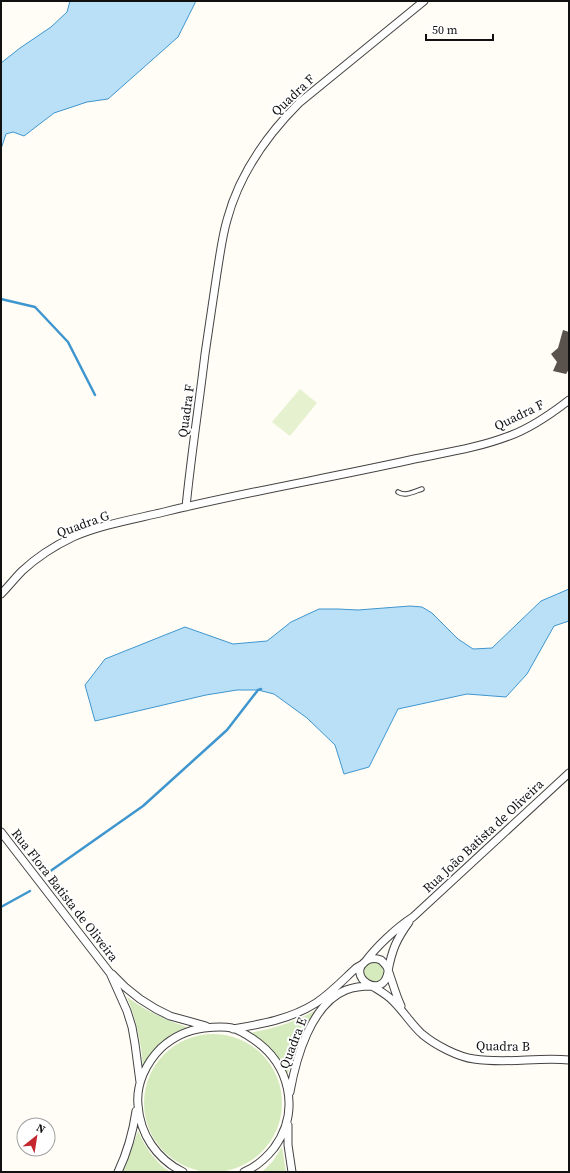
<svg xmlns="http://www.w3.org/2000/svg" width="570" height="1173" viewBox="0 0 570 1173" font-family="'Source Serif 4',serif">
<style>
.green{fill:#d5ebbd}
.pitch{fill:#e6f2cf}
.water{fill:#b9e0f7;stroke:#3f96cf}
.lines{fill:none;stroke-linecap:round;stroke-linejoin:round}
.stream{stroke:#3f96cf;stroke-width:2.5}
.building{fill:#5a524d}
.service-casing{stroke:#444;stroke-width:5.5}
.minor-casing{stroke:#444;stroke-width:9}
.service{stroke:#fff;stroke-width:3.5}
.minor{stroke:#fff;stroke-width:7}
.labels{text-anchor:middle;dominant-baseline:central;stroke-width:4;stroke-linejoin:round;paint-order:stroke}
.street-label{font-size:13px;fill:#111;stroke:#fff}
</style>
<rect width="100%" height="100%" fill="#fffdf5"/>
<path class="green" d="M364 972a10 10 0 1 1 20 0a10 10 0 1 1-20 0Z
M127 997C146 1011 165 1020 187 1027 167 1035 153 1047 143 1065 141 1041 136 1019 127 997Z
M316 1010C304 1031 294 1053 287 1076 279 1055 269 1044 249 1033 273 1029 295 1022 316 1010Z
M144 1103a69 69 0 1 1 138 0a69 69 0 1 1-138 0Z
M138 1131C145 1147 155 1162 170 1172H123L129 1157Z
M282 1147 286 1172H262L273 1161Z"/>
<path class="pitch" d="M300 389 317 403 290 436 272 422Z"/>
<path class="water" d="M70 1H196L178 37 108 99 87 102 54 113 24 136 13 132 6 134 1 149V63L20 48 51 27 67 12Z
M569 589V621L554 626 527 674 506 697 467 694 398 709 369 767 344 774 335 745 307 718 274 694 258 690H237L206 695 95 721 85 685 105 659 185 627 233 644 267 641 291 622 319 609H338L358 610 410 606 422 607 432 613 458 639 473 649 492 648 541 601Z"/>
<g class="lines">
<path class="stream" d="M1 299 35 307 68 342 95 395
M49 872 143 806 227 730 258 690 261 689
M1 907 30 891"/>
</g>
<path class="building" d="M563 330 569 332V369L566 374 553 371 557 362 551 354 558 348Z"/>
<g class="lines">
<defs>
<path id="service" d="M398 492C405 497 415 491 422 489"/>
<path id="minor" d="M186 507C191 456 199 405 205 354 209 327 213 300 217 273 220 255 222 237 227 220 239 175 267 135 299 103L424 1
M1 594C8 587 15 578 22 571 37 557 54 546 73 537 100 525 135 519 164 512 246 492 329 478 410 460 443 453 478 448 509 436 531 428 551 414 569 400
M1 832 110 973 127 1011 132 1027 135 1044 140 1082
M365 962C376 947 396 928 413 917L569 773
M388 971C392 950 396 940 409 922
M388 972C383 1002 345 976 366 961 370 958 376 958 381 960 383 962 386 965 387 967 392 980 395 993 401 1006
M112 974 125 987 140 999 156 1009 170 1016 206 1026
M372 986C380 991 388 995 394 1002 404 1012 412 1025 422 1034 435 1045 458 1057 474 1059 506 1064 538 1057 569 1060
M233 1029C262 1024 291 1019 316 1003 331 993 343 980 356 968L363 964
M290 1092C296 1058 311 1004 346 990 354 987 362 986 371 986
M288 1125V1145L292 1172
M118 1172C127 1153 133 1132 136 1111
M183 1172C157 1159 140 1135 138 1105 136 1084 146 1063 161 1048 173 1037 188 1030 204 1028 213 1027 223 1026 232 1028 239 1030 247 1035 253 1039 290 1064 301 1111 274 1148 266 1158 256 1167 244 1172"/>
</defs>
<use href="#service" class="service-casing"/>
<use href="#minor" class="minor-casing"/>
<use href="#service" class="service"/>
<use href="#minor" class="minor"/>
</g>
<g class="labels">
<g class="street-label">
<text transform="translate(293 95) rotate(-43)">Quadra F</text>
<text transform="translate(186 411) rotate(-82)">Quadra F</text>
<text transform="translate(519 415) rotate(-26)">Quadra F</text>
<text transform="translate(83 524) rotate(-20)">Quadra G</text>
<text transform="translate(483 836) rotate(-43)">Rua João Batista de Oliveira</text>
<text transform="translate(65 895) rotate(52)">Rua Flora Batista de Oliveira</text>
<text transform="translate(293 1043) rotate(-69)">Quadra E</text>
<text transform="translate(503 1046) rotate(1)">Quadra B</text>
</g>
</g>
<rect width="570" height="1173" fill="none" stroke="#111111" stroke-width="4"/>
<g transform="translate(36 1137) rotate(30)"><circle r="19" fill="#ffffff" stroke="#a0a0a0"/>
<path d="M0-3L7 15L0 10L-7 15Z" fill="#c4262e"/>
<text y="-6" font-size="11" font-weight="bold" text-anchor="middle" fill="#111111">N</text>
</g>
<path d="M426 34v6h67v-6" fill="none" stroke="#111111" stroke-width="2"/>
<text x="432" y="34" font-size="12" fill="#111111" stroke="#ffffff" stroke-width="3" paint-order="stroke">50 m</text>
</svg>
